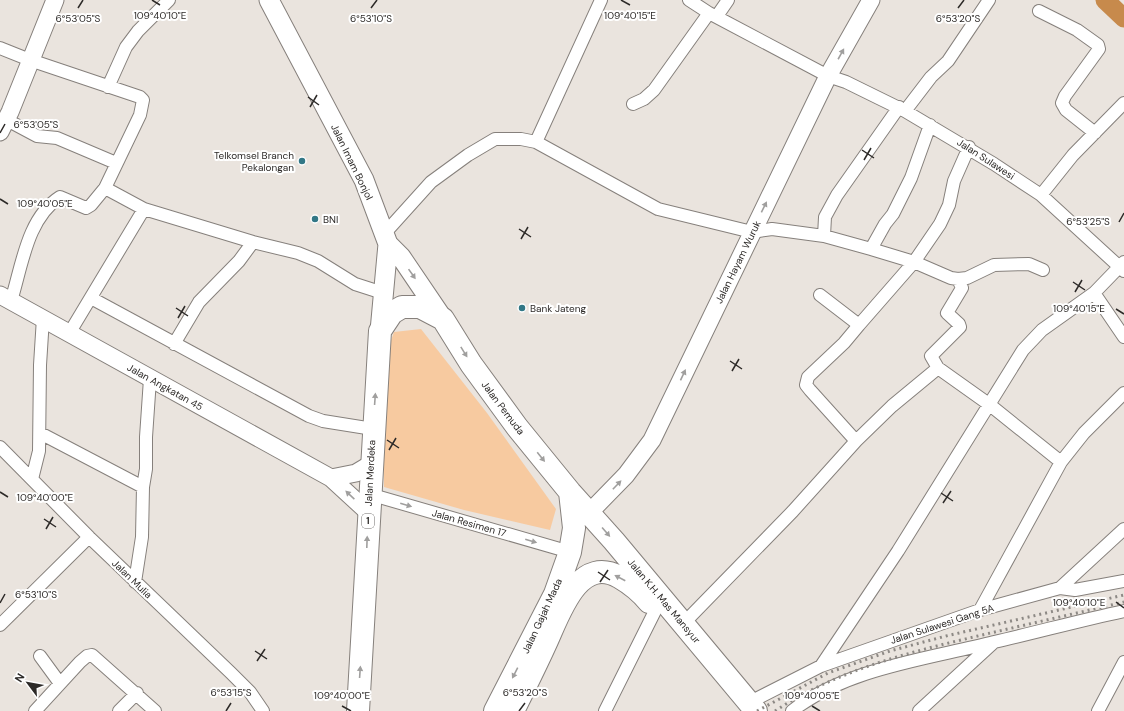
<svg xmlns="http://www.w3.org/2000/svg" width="1124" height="711" viewBox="0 0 1124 711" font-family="'DM Sans',sans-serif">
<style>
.green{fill:#f7caa0}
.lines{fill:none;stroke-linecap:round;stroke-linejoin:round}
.river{stroke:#c78a4c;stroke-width:19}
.street-casing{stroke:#86807c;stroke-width:14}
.secondary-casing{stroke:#86807c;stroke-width:19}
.primary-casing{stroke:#86807c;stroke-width:21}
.highway-casing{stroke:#86807c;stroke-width:24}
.street{stroke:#fff;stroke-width:12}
.secondary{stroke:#fff;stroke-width:17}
.primary{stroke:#fff;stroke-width:19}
.highway{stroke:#fff;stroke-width:22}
.rail{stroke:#8d8985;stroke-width:3;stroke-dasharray:2 4;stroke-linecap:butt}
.oneway{fill:#a09f9e}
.ticks{fill:none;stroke:#2d2a28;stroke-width:1.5}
.poi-dot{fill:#327786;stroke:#fff;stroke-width:1.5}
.labels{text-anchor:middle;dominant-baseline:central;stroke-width:4;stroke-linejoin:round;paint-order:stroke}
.shield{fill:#fff;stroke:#6c6a68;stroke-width:1}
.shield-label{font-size:9px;font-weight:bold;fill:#2d2a28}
.poi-label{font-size:10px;fill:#2d2a28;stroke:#fff;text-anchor:start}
.street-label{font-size:10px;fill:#2d2a28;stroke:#fff}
.ticks-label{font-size:10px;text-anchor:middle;fill:#2d2a28;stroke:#fff;stroke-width:4;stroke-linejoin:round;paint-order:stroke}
</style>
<rect width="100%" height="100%" fill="#eae4de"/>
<path class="green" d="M421 329 487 413 556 509 550 530 464 510 384 487 383 398 385 358 394 332Z"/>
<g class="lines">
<path class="river" d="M1105 0 1124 18"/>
<defs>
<path id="street" d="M689 0 709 13 828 76 846 82 905 111 994 164 1041 195 1124 271
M1039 11 1077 30 1098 45 1099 49 1065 96 1062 103 1066 110 1095 133
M717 16 728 0
M0 48 30 60 140 97 143 100 140 115 105 188 144 209 253 242 298 253 318 261 355 284 383 293
M108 87 126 47 138 31 169 0
M633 104 644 99 654 90 709 13
M905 111 931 77 948 61 989 0
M7 120 37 136 57 138 116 163
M536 142 601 0
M1041 195 1073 155 1124 103
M385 233 431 182 468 155 495 139H521L536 142 658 209 752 232 772 229 824 236 871 249 885 224 893 214 911 178 930 125
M824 236 825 217 837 195 899 107
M871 249 914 262 951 278 958 279 967 278 994 265 1029 264 1043 270
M1094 293 1124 337
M820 295 859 325
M91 298 309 416 323 421 373 429
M11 301C22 266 27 218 60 197L86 208 91 205 105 188
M70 332 144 209
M174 344 199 302 239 261 253 242
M938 368 990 405 1061 462
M40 433 143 487 146 469V437L150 379
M856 441 810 390 806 385 808 377 844 343 859 325 914 262 940 224 949 205 954 181 969 147
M0 447 89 537 231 673 250 692 263 711
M32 479 39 451 40 365 43 318
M369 494 570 552
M135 582 142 537 143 487
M1060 588 1075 590 1124 581
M980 610 1061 462 1084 433 1124 393
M683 624 793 511 856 441 892 406 938 368 931 356 960 327 959 324 947 313 962 288 958 279
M0 625 89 537
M40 656 59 682
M821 666 898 551 1023 350 1042 330 1094 293 1124 262
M748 703 821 666 980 610 1060 588 1124 529
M35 711 80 662 87 656 92 655 155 711
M119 711 137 693
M605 711 655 611
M792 711C847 668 928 659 994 642 1038 632 1081 620 1124 611
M919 711 993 643
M1098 711 1124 662"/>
<path id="secondary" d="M0 132 10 112 55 0
M0 295 331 478 368 512
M331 478 356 473 371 464
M589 513 626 475 652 440 828 76 871 0"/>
<path id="primary" d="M269 0 364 180 388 244 401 257 443 319
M380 331 388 244"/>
<path id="highway" d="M358 711 380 331 392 313 402 307H420L443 319 471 364 517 427 570 492 614 541 756 711
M495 711 555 594 570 552 574 528 570 492
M513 711C524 689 535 667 545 645 558 618 577 554 619 577 631 584 640 591 649 602"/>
</defs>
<use href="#street" class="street-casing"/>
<use href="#secondary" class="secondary-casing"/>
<use href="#primary" class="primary-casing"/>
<use href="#highway" class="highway-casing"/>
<use href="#street" class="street"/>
<use href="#secondary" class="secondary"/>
<use href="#primary" class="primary"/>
<use href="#highway" class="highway"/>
<path class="rail" d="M757 711 828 673 890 651 946 636 1124 595
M775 711C837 670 910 652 982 635 1029 624 1077 613 1124 602"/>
</g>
<defs><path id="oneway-solid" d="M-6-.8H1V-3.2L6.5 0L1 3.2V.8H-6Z"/></defs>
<g class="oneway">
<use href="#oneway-solid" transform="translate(841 54) rotate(-61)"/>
<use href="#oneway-solid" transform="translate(764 207) rotate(-64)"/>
<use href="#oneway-solid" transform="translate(412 274) rotate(55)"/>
<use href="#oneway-solid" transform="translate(464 352) rotate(58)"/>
<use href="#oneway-solid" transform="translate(683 375) rotate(-65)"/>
<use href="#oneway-solid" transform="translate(375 399) rotate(-86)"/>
<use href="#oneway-solid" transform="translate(541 457) rotate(51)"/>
<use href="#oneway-solid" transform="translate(617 485) rotate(-46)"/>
<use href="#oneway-solid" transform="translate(350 495) rotate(-137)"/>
<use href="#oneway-solid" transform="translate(406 505) rotate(16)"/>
<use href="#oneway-solid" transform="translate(606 532) rotate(49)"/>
<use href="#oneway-solid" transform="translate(531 541) rotate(16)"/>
<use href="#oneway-solid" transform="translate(367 542) rotate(-88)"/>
<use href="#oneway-solid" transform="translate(620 578) rotate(-152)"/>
<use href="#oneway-solid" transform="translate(360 672) rotate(-86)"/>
<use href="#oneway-solid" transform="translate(515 673) rotate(117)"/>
</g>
<path class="ticks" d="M152 0 160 5M621 0 630 5M78 8 83 0M371 8 377 0M958 8 964 0M308 97 319 105M310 107 317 95M0 133 5 124M862 150 874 158M864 160 871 148M0 199 8 204M1119 222 1124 213M519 229 531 237M521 239 528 227M1073 282 1085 290M1075 292 1082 280M176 308 188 316M1116 309 1124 314M178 318 185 306M730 361 742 369M732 371 739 359M387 440 399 448M389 450 396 438M0 492 8 497M941 493 953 501M943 503 951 491M44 519 56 527M46 529 53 517M598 572 610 580M600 582 608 570M1116 602 1124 608M0 603 5 594M255 651 267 659M257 661 265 649M342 706 351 711M812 706 820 711M226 711 231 703M519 711 525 703"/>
<g class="poi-dot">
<circle cx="302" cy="161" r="4"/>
<circle cx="315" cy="219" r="4"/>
<circle cx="522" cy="308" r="4"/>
</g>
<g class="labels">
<rect class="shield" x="362" y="514" width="12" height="14" rx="3"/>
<g class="shield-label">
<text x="368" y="521">1</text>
</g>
<g class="poi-label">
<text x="294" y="155" text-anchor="end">Telkomsel Branch<tspan x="294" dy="12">Pekalongan</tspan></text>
<text x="323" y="219">BNI</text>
<text x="530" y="308">Bank Jateng</text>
</g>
<g class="street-label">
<text transform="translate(986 159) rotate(33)">Jalan Sulawesi</text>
<text transform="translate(352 162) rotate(64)">Jalan Imam Bonjol</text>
<text transform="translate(738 262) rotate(-64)">Jalan Hayam Wuruk</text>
<text transform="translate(165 387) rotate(29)">Jalan Angkatan 45</text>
<text transform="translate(503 408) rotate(53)">Jalan Pemuda</text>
<text transform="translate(370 473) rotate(-87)">Jalan Merdeka</text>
<text transform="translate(469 523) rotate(16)">Jalan Resimen 17</text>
<text transform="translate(132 579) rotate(44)">Jalan Mulia</text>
<text transform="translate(664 601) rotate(50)">Jalan K.H. Mas Mansyur</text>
<text transform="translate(542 616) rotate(-65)">Jalan Gajah Mada</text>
<text transform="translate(942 624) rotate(-18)">Jalan Sulawesi Gang 5A</text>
</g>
</g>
<g class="ticks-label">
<text x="160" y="19">109°40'10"E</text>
<text x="630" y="19">109°40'15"E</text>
<text x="78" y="22">6°53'05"S</text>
<text x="371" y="22">6°53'10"S</text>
<text x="958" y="22">6°53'20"S</text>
<text x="36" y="128">6°53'05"S</text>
<text x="45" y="207">109°40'05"E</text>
<text x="1088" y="225">6°53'25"S</text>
<text x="1079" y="312">109°40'15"E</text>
<text x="45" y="501">109°40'00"E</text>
<text x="36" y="598">6°53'10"S</text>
<text x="1079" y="606">109°40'10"E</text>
<text x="231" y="696">6°53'15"S</text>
<text x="525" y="696">6°53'20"S</text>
<text x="342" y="699">109°40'00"E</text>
<text x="812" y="699">109°40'05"E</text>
</g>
<g transform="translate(28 683) rotate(302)" stroke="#ffffff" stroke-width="3" paint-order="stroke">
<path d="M0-3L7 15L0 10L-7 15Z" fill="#2d2a28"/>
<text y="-6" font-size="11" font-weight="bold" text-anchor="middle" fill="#2d2a28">N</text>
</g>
</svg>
